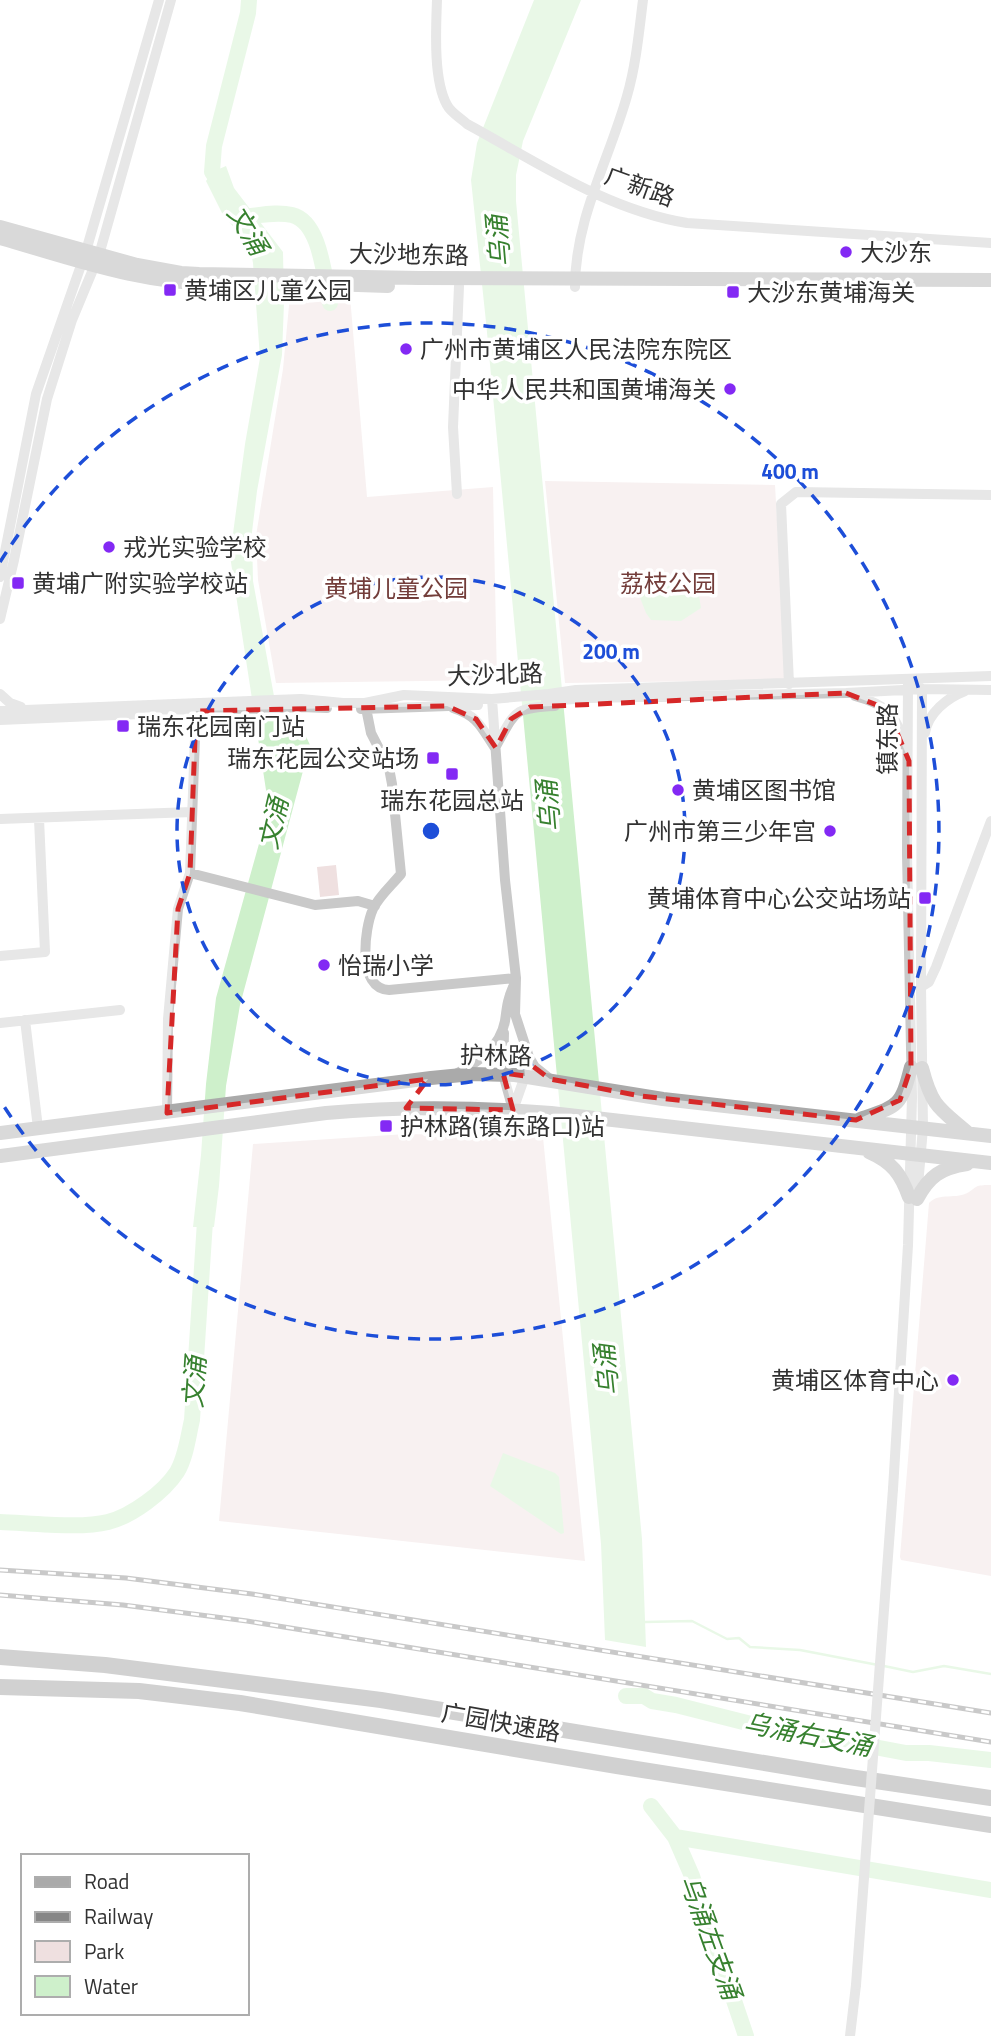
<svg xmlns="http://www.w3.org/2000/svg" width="991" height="2036" viewBox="0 0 991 2036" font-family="'Titillium Web','Noto Sans SC',sans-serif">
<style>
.green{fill:#efe0e0}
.water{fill:#cef0cb}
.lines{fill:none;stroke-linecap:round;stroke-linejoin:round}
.stream{stroke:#cef0cb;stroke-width:2.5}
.river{stroke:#cef0cb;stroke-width:16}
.minor{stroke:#c9c9c9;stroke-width:10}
.major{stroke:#aaa;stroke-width:14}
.highway{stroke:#999;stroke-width:16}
.rail-casing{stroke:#878787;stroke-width:5}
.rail{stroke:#fff;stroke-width:2.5;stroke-dasharray:8;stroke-linecap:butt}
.minor-bridge{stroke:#c9c9c9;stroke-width:10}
.marked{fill:none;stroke:#d62828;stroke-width:5;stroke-dasharray:14 9;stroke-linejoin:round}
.ring{fill:none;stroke:#1d4ed8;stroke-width:3.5;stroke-dasharray:12 9}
.poi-dot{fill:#8329f4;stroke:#fff;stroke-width:2.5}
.labels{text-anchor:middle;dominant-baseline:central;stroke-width:7;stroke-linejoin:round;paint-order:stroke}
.street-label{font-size:24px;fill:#323232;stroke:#fff}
.poi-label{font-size:24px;fill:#323232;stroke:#fff;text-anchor:start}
.park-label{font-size:24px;fill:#733d3a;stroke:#fff}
.water-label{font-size:26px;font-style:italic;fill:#37812f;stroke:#fff}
.centre{fill:#1d4ed8;stroke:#fff;stroke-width:3.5}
.ring-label{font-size:21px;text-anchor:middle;font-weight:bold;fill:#1d4ed8;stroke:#fff;stroke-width:7;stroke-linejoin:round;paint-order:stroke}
</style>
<rect width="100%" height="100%" fill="#fff"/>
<path class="green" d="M290 295 350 296 367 497 493 487 497 680 276 683 258 580 256 536 283 369Z
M545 481 775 485 786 680 565 683Z
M336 865 339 895 320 897 317 867Z
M406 1134 543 1137 585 1561 219 1521 253 1144Z
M985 1185H991V1576L901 1560 900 1557 929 1203C939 1192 957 1200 969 1192 977 1187 974 1186 985 1185Z"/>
<path class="water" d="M534 0H581L523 141 516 175V201L642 1539 646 1647 605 1640 601 1544 486 322 471 180 477 143Z
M226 166 234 188 283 252 284 303 282 355 257 491 252 532 253 581 278 718 283 727 303 730 310 745 240 1005 226 1086 219 1186 214 1227H193L201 1155 206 1084 216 998 262 833 266 790 230 556 245 444 260 358 253 263 250 247 222 213 206 181 212 172Z
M643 576 699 596 701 608 681 621 651 620 646 613 634 582Z
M503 1453 555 1473 559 1477 564 1533 561 1534 490 1486Z"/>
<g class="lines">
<path class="stream" d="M645 1622 692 1621 727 1639 739 1638 750 1647 800 1650 878 1665
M884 1666 913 1672 944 1666 991 1674"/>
<path class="river" d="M223 189 212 172 214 146 248 13 249 0
M241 217C257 216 276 211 292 215 321 222 324 278 330 303
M0 1522C29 1523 81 1529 108 1522 132 1516 164 1492 177 1472 186 1457 188 1437 192 1420L206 1206
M626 1696H644L652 1701 676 1705 779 1731 800 1733 906 1753H929L991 1760
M651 1806 675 1837 692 1876 746 2036
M675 1837 991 1890"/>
<path class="minor" d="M437 0C436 28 433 80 447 105 451 113 461 118 467 124 537 162 607 210 687 223L991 243
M575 287C575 219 609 160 627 96 636 65 639 32 643 0
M457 494 453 427 459 286
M0 577 36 394 86 251 159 0
M0 619 14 560 47 399 72 320 99 255 171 0
M789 684 781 504 796 492 991 495
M916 685 922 689 921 987 923 1128 917 1197
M0 694 10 703 21 707
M855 696C885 704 897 714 904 745
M492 699 505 880 516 978 515 1014 529 1057 535 1067 550 1079
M546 701 588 698 846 693 922 689 991 690
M365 703 371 733 389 768 392 784 401 874C392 885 379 896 373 909 364 929 357 989 389 990L516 978
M453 708C478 716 481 727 495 748
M361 709 478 705
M0 711 301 699 343 703H365L404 695 492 699 549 694 576 690 991 676
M0 720 301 707 327 708
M925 733C928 713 947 698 965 691
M495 748C516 711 512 708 555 706
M0 819 192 812
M190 873 315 905 358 901 375 906
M0 956 45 952 39 819
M921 987 929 982 936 967 991 821
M25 1020 38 1128
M0 1023 120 1010
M504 1033 503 1074 513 1110
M456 1074C478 1062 500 1048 505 1021 507 1007 507 1001 513 987
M513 1110 525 1076 522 1049
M167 1113 168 1019 178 909 190 873 196 711
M893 1489 908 1245 912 1097 907 854 908 684
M850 2036 856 1985"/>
<path class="major" d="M0 227 137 265 181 273 199 274 419 278 991 280
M0 238C73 259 147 286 224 284
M328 284 388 286
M922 1068C932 1107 939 1108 968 1133
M860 1119C898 1106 901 1107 911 1067
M0 1133 431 1078 472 1074 515 1075 663 1099 991 1136
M869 1152C892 1162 901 1174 909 1197
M0 1156 326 1113C401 1106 476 1107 551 1113L991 1163
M917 1199C929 1176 941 1168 967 1164"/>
<path class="highway" d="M0 1657 105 1665 381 1700 849 1777 991 1798
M0 1687 139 1691 240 1703 617 1766 991 1825"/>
<defs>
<path id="rail" d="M0 1570 126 1578 252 1594 991 1713
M0 1595 123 1605 247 1621 991 1742"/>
</defs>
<use href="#rail" class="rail-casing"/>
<use href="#rail" class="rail"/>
<path class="minor-bridge" d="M856 1985 893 1489"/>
</g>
<path d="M0 0H991V2036H0ZM846 693 887 709 909 761 911 1067 900 1100 856 1120 641 1096 550 1079 523 1059 525 1076 503 1073 513 1110 406 1108 428 1079 167 1113 178 909 190 873 196 711 447 706 476 719 496 748 511 719 530 707Z" fill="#fff" fill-opacity=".55" fill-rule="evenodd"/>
<path class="marked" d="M846 693 887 709 909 761 911 1067 900 1100 856 1120 641 1096 550 1079 523 1059 525 1076 503 1073 513 1110 406 1108 428 1079 167 1113 178 909 190 873 196 711 447 706 476 719 496 748 511 719 530 707Z"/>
<g class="ring">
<circle cx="431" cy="831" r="254"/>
<path d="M0 562A508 508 0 1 1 0 1100"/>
</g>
<g class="poi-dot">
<circle cx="846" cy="252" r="7"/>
<rect x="163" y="283" width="14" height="14" rx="3.5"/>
<rect x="726" y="285" width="14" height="14" rx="3.5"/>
<circle cx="406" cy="349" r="7"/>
<circle cx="730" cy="389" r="7"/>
<circle cx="109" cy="547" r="7"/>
<rect x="11" y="576" width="14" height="14" rx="3.5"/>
<rect x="116" y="719" width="14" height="14" rx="3.5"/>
<rect x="426" y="751" width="14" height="14" rx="3.5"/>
<rect x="445" y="767" width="14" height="14" rx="3.5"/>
<circle cx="678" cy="790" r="7"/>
<circle cx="830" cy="831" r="7"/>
<rect x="918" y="891" width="14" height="14" rx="3.5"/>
<circle cx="324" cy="965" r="7"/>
<rect x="379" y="1119" width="14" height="14" rx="3.5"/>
<circle cx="953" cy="1380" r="7"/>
</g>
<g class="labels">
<g class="street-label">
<text transform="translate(640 186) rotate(20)">广新路</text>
<text transform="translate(409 254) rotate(1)">大沙地东路</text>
<text transform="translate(495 674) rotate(-2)">大沙北路</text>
<text transform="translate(887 739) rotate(-90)">镇东路</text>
<text transform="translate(496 1055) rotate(1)">护林路</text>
<text transform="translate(501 1722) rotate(10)">广园快速路</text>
</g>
<g class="poi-label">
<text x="860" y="252">大沙东</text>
<text x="184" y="290">黄埔区儿童公园</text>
<text x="747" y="292">大沙东黄埔海关</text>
<text x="420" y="349">广州市黄埔区人民法院东院区</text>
<text x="716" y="389" text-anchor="end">中华人民共和国黄埔海关</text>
<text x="123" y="547">戎光实验学校</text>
<text x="32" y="583">黄埔广附实验学校站</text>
<text x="137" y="726">瑞东花园南门站</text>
<text x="419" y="758" text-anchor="end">瑞东花园公交站场</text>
<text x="692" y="790">黄埔区图书馆</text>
<text x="452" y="800" text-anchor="middle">瑞东花园总站</text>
<text x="816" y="831" text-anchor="end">广州市第三少年宫</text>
<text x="911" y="898" text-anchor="end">黄埔体育中心公交站场站</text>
<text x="338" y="965">怡瑞小学</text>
<text x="400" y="1126">护林路(镇东路口)站</text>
<text x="939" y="1380" text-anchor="end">黄埔区体育中心</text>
</g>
<g class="park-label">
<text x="668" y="583">荔枝公园</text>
<text x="396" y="588">黄埔儿童公园</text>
</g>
<g class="water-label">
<text transform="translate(248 230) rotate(59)">文涌</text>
<text transform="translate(498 241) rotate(-95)">乌涌</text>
<text transform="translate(548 806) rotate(-95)">乌涌</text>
<text transform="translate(273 823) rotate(-77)">文涌</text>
<text transform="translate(606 1370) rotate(-96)">乌涌</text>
<text transform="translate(194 1382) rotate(-86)">文涌</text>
<text transform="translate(808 1734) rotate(11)">乌涌右支涌</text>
<text transform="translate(711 1937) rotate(70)">乌涌左支涌</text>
</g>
</g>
<circle cx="431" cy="831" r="10" class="centre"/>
<g class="ring-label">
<text x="790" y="479">400 m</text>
<text x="611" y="659">200 m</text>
</g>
<rect x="21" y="1854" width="228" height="161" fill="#ffffff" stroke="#adadad" stroke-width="2"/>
<rect x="35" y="1877" width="35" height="10" fill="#aaaaaa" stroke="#adadad" stroke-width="2"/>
<text x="84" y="1889" font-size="21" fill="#323232">Road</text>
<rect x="35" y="1912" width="35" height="10" fill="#878787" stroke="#adadad" stroke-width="2"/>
<text x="84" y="1924" font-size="21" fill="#323232">Railway</text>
<rect x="35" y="1941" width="35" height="21" fill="#efe0e0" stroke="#adadad" stroke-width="2"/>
<text x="84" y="1959" font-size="21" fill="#323232">Park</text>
<rect x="35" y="1976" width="35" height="21" fill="#cef0cb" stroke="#adadad" stroke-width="2"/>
<text x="84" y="1994" font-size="21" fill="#323232">Water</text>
</svg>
